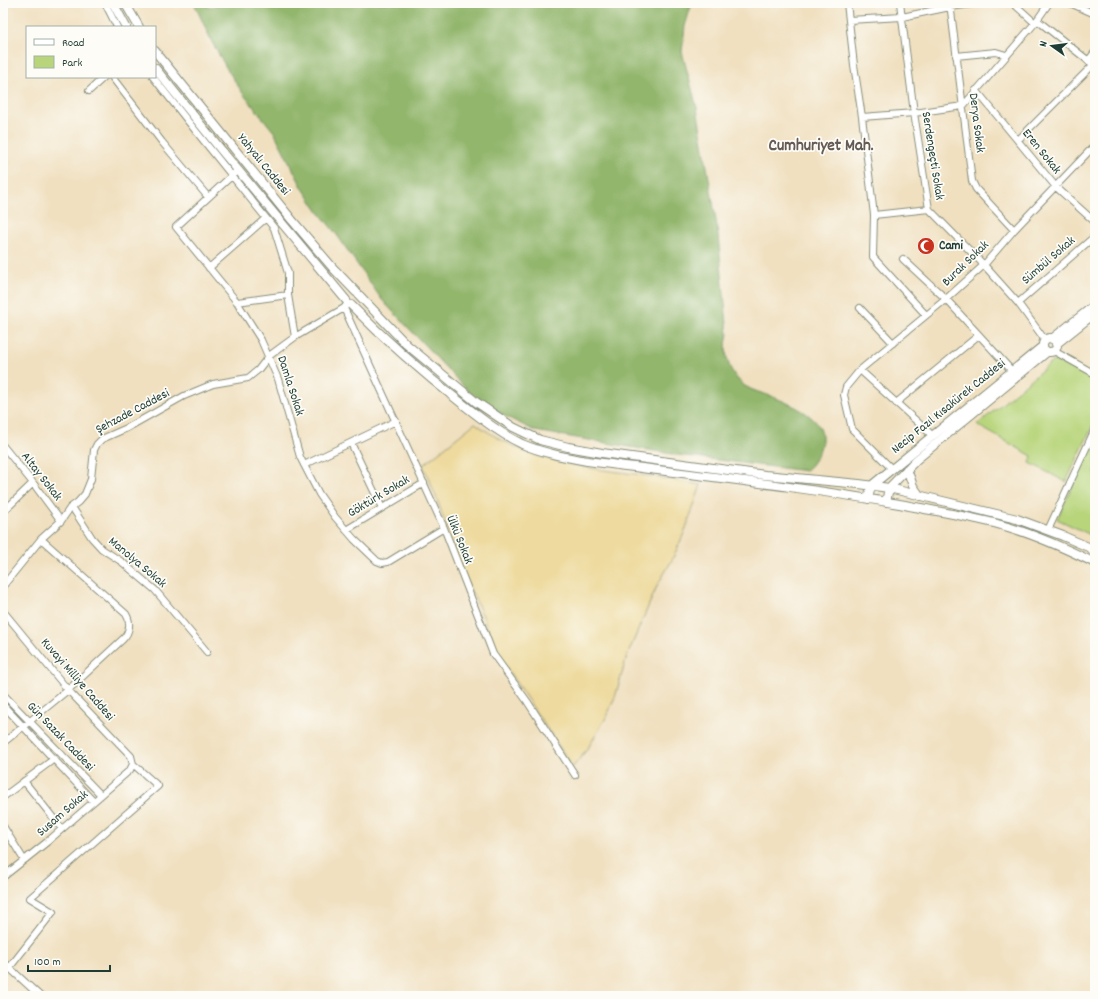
<svg xmlns="http://www.w3.org/2000/svg" width="1098" height="999" viewBox="0 0 1098 999" font-family="Dekko,sans-serif">
<style>
.green{fill:#b8d57c;stroke:#6c8958}
.forest{fill:#92b66c;stroke:#587a50}
.sand{fill:#eeda9e;stroke:#868c69}
.lines{fill:none;stroke-linecap:round;stroke-linejoin:round}
.street-casing{stroke:#888e7a;stroke-width:8}
.secondary-casing{stroke:#888e7a;stroke-width:10}
.street{stroke:#fff;stroke-width:6}
.secondary{stroke:#fff;stroke-width:8}
.labels{text-anchor:middle;dominant-baseline:central;stroke-width:3.5;stroke-linejoin:round;paint-order:stroke}
.street-label{font-size:13px;fill:#1f3d34;stroke:#fdfcf7}
.poi-label{font-size:13px;font-weight:bold;fill:#1f3d34;stroke:#fdfcf7;text-anchor:start}
.district-label{font-size:17px;font-weight:bold;fill:#655a54;stroke:#fdfcf7}
</style>
<rect width="100%" height="100%" fill="#fdfcf7"/>
<filter id="ink" filterUnits="userSpaceOnUse"><feTurbulence type="fractalNoise" baseFrequency=".025" numOctaves="2"/><feDisplacementMap in="SourceGraphic" scale="8" xChannelSelector="R" yChannelSelector="G"/><feConvolveMatrix kernelMatrix="1 2 1 2 8 2 1 2 1" color-interpolation-filters="sRGB"/></filter>
<filter id="wash" filterUnits="userSpaceOnUse"><feTurbulence type="fractalNoise" baseFrequency=".012" numOctaves="4" result="noise"/><feDisplacementMap in="SourceGraphic" scale="16" xChannelSelector="R" yChannelSelector="G"/><feGaussianBlur stdDeviation="0.9" result="paint"/><feColorMatrix in="noise" values="0 0 0 0 0 0 0 0 0 0 0 0 0 0 0 0 0 1.4 0 .05"/><feComposite in="paint" operator="in"/></filter>
<g filter="url(#wash)">
<rect width="100%" height="100%" fill="#f0e0c0"/>
<path class="green" d="M1053 361H1056L1095 380V421L1066 482 1030 463 1032 456 977 425Z
M1095 437V537L1057 519Z"/>
<path class="forest" d="M194 3H205L206 7 245 3H692L685 26 682 52 697 108 717 226 728 334C723 353 728 373 745 386 753 391 762 393 771 396 810 412 843 428 806 471L678 455 535 431 503 415 469 392 382 300 337 235 318 211 302 187 274 132 244 95 227 69 212 42Z"/>
<path class="sand" d="M475 423C525 460 575 467 635 474 657 477 679 481 701 485L685 531 672 560 657 586 627 656 616 694 607 716 588 748 573 767 497 654 483 616 461 569 437 499 423 465Z"/>
</g>
<g filter="url(#ink)">
<g class="lines">
<defs>
<path id="street" d="M105 3 117 27
M847 3 854 65 862 117 874 215 873 257 926 315
M900 3 914 113 929 209 984 265 1018 303 1045 340
M950 3 972 181 976 189 1014 230
M1013 3 1035 23
M1070 3 1095 14
M849 20 902 17 950 7 980 3
M1037 20 1095 66
M956 56 996 52 1006 55
M1088 61 1095 52
M112 77 162 142 208 197
M153 77 191 125 274 228 288 273V295L295 337
M976 90 1056 187 1095 222
M89 91 104 77
M862 117 914 113 963 106 1035 23 1049 3
M1018 140 1093 65
M238 170 176 227 237 302 261 340 278 379 300 457 319 494 335 517 354 539 377 561 382 563 388 562 444 528
M874 215 929 209
M903 259 946 299 1012 371
M209 268 266 218
M237 302 288 295
M348 303 344 308 444 528 493 654 527 701 575 775
M1018 303 1095 236
M860 308 893 343
M1054 351 1095 374
M860 370 933 436
M896 403 979 335
M351 443 382 508
M3 446 33 483 61 521
M304 465 396 421
M892 469 852 429 844 395 846 387 860 370 946 299 984 265 1014 230 1095 145
M72 507 92 538 102 549 122 562 155 590 207 652
M3 512 33 483
M346 530 424 483
M1048 530 1095 429
M3 586 41 539 61 521 70 508 78 502 85 494 91 479 94 450 97 444 102 439 127 428 184 396 213 384 248 378 258 370 269 356 295 337 344 308
M3 611 68 690 131 756 133 764
M3 694 101 795
M3 705 93 801
M3 743 68 690 123 639C130 632 131 622 126 614L41 539
M24 781 62 829
M3 797 54 759
M3 826 24 860
M3 877 47 842 130 770 133 764
M3 962 40 996
M10 967 53 912 30 898 158 786 133 764"/>
<path id="secondary" d="M113 3 126 27
M125 3 139 27
M155 51 292 220 333 268 356 292
M155 68 222 151 346 300
M359 295 406 344 476 402 513 427 540 440 568 447 602 453 765 475 859 484 889 488 1017 519 1063 536 1095 550
M351 305C386 341 424 374 464 405 483 420 501 434 522 444 543 453 565 457 587 461 693 475 799 486 905 505 939 512 975 517 1008 527 1038 536 1067 549 1095 563
M1043 345a7 7 0 1 1 14 0a7 7 0 1 1-14 0Z
M1052 339 1095 305
M1056 344 1095 313
M907 469 913 486 920 496
M868 499 871 486 1043 346
M886 502 889 488 916 460 1047 352"/>
</defs>
<use href="#street" class="street-casing"/>
<use href="#secondary" class="secondary-casing"/>
<use href="#street" class="street"/>
<use href="#secondary" class="secondary"/>
</g>
</g>
<defs>
<symbol id="mosque-disc" viewBox="-11 -11 22 22"><circle r="9.5" fill="#c8321e" stroke="#fdfcf7"/><path d="M3.5-4.9A6 6 0 1 0 3.5 4.9A5 5 0 1 1 3.5-4.9Z" fill="#fff"/></symbol>
</defs>
<g fill-rule="evenodd">
<use href="#mosque-disc" x="916" y="236" width="20" height="20"/>
</g>
<g class="labels">
<g class="street-label">
<text transform="translate(976 123) rotate(83)">Derya Sokak</text>
<text transform="translate(1041 152) rotate(51)">Eren Sokak</text>
<text transform="translate(932 156) rotate(81)">Serdengeçti Sokak</text>
<text transform="translate(263 165) rotate(51)">Yahyalı Caddesi</text>
<text transform="translate(1049 261) rotate(-41)">Sümbül Sokak</text>
<text transform="translate(966 264) rotate(-44)">Burak Sokak</text>
<text transform="translate(290 386) rotate(72)">Damla Sokak</text>
<text transform="translate(949 407) rotate(-39)">Necip Fazıl Kısakürek Caddesi</text>
<text transform="translate(133 412) rotate(-28)">Şehzade Caddesi</text>
<text transform="translate(41 477) rotate(52)">Altay Sokak</text>
<text transform="translate(379 497) rotate(-31)">Göktürk Sokak</text>
<text transform="translate(459 540) rotate(68)">Ülkü Sokak</text>
<text transform="translate(137 563) rotate(40)">Manolya Sokak</text>
<text transform="translate(77 680) rotate(49)">Kuvayi Milliye Caddesi</text>
<text transform="translate(60 737) rotate(46)">Gün Sazak Caddesi</text>
<text transform="translate(63 814) rotate(-41)">Susam Sokak</text>
</g>
<g class="poi-label">
<text x="939" y="246">Cami</text>
</g>
<g class="district-label">
<text x="821" y="147">Cumhuriyet Mah.</text>
</g>
</g>
<rect width="1098" height="999" fill="none" stroke="#fdfcf7" stroke-width="16"/>
<rect x="26" y="26" width="130" height="52" fill="#fdfcf7" stroke="#a4b0a9"/>
<rect x="34" y="39" width="20" height="6" fill="#ffffff" stroke="#a4b0a9"/>
<text x="62" y="46" font-size="12" fill="#1f3d34">Road</text>
<rect x="34" y="56" width="20" height="12" fill="#b8d57c" stroke="#a4b0a9"/>
<text x="62" y="66" font-size="12" fill="#1f3d34">Park</text>
<g transform="translate(1052 46) rotate(284)" stroke="#fdfcf7" stroke-width="3" paint-order="stroke">
<path d="M0-3L7 15L0 10L-7 15Z" fill="#1f3d34"/>
<text y="-6" font-size="11" font-weight="bold" text-anchor="middle" fill="#1f3d34">N</text>
</g>
<path d="M28 965v6h82v-6" fill="none" stroke="#1f3d34" stroke-width="2"/>
<text x="34" y="965" font-size="12" fill="#1f3d34" stroke="#fdfcf7" stroke-width="3" paint-order="stroke">100 m</text>
</svg>
